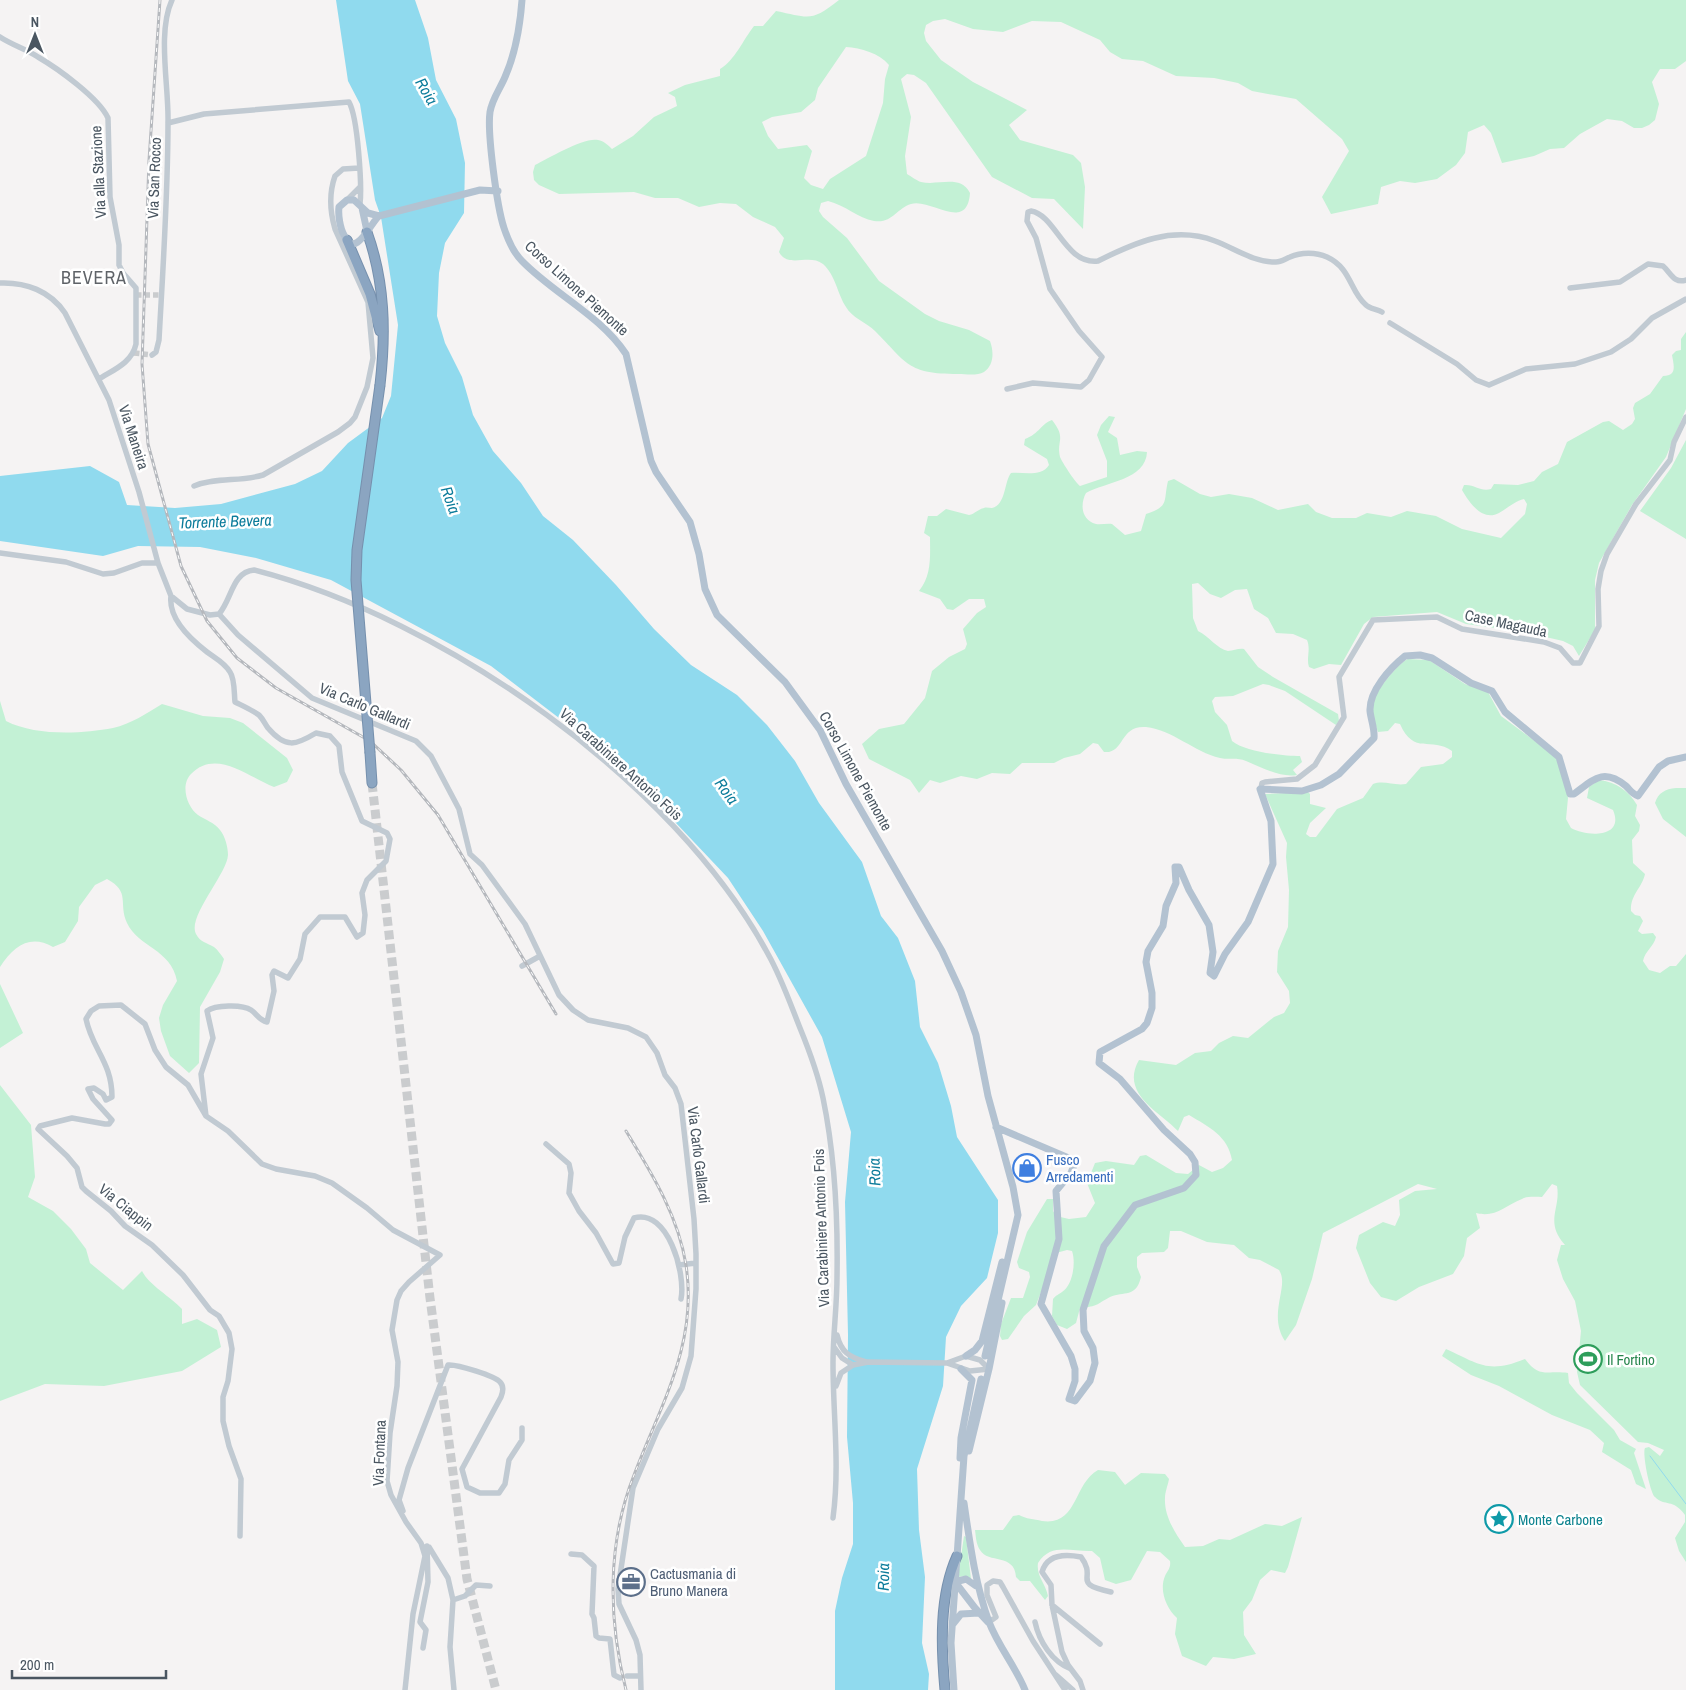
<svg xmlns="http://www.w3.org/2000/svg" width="1686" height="1690" viewBox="0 0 1686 1690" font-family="'Archivo Narrow',sans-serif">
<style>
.green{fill:#c3f1d5;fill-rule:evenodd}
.water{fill:#90daee}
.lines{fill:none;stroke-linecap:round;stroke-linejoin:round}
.stream{stroke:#90daee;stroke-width:1}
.minor-tunnel{stroke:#caccce;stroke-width:5.5;stroke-dasharray:5.5 3;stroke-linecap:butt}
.highway-tunnel{stroke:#caccce;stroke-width:9;stroke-dasharray:9 4.5;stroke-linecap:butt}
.highway-casing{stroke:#7690ad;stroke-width:11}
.minor{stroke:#c1cad2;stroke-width:5.5}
.major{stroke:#b3c2d1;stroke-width:7}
.highway{stroke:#8ba5c1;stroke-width:9}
.rail-casing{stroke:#b5b8bd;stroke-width:3}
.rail{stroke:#fff;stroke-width:1;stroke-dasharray:4;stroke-linecap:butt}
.highway-bridge-casing{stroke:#7690ad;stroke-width:11;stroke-linecap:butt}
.highway-bridge{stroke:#8ba5c1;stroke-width:9}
.labels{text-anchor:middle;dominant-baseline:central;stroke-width:5;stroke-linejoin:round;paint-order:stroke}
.street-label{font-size:15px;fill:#4a5661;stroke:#fff}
.shop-label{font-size:15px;fill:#366cbe;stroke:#fff;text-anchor:start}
.leisure-label{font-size:15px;fill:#27864d;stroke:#fff;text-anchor:start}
.culture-label{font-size:15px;fill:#0d838f;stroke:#fff;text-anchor:start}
.service-label{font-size:15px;fill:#4e5e75;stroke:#fff;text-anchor:start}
.water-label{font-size:16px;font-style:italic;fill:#0c7c9b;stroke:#fff}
.quarter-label{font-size:18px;letter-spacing:1px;fill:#5f6368;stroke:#fff}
</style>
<rect width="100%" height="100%" fill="#f5f3f3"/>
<path class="green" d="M839 0H1686V61L1675 69H1660L1652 82 1659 104 1655 120 1649 125 1642 128H1634L1622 121 1607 119 1580 134 1564 148 1550 149 1534 156 1502 163 1491 133 1484 125 1468 132 1465 153 1456 165 1437 179 1415 183 1400 181 1381 187 1378 204 1331 214 1322 197 1349 151 1342 139 1296 99 1252 91 1238 83 1214 78 1176 76 1143 61 1122 59 1110 52 1100 40 1061 22 1032 21 1003 32 973 29 945 19 933 21 926 25 924 33 926 41 941 60 973 82 1027 110 1009 125 1020 140 1073 155 1081 163 1085 187 1083 229 1054 199 1032 198 992 177 926 83 914 75 907 74 901 79 911 117 905 156 907 174C911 176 917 181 921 182 939 186 960 174 970 193 967 233 931 198 911 204 897 208 892 224 874 221 858 218 845 205 828 201L821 203 819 211 823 217 847 238 879 281 925 314 939 321 969 330 990 341C994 352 994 365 984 372 977 376 966 374 958 374 907 374 907 363 875 331 867 323 851 317 846 307 837 293 836 276 823 264 809 253 788 269 779 252L784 238 775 227 753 217 736 204 720 203 699 207 678 198H655L634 192 559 194 539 185 534 180 533 172 535 165C549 158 584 137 598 140 604 141 608 145 612 149L633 136 654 117 677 106 675 97 668 93 685 85 720 76V69C735 60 743 40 754 26H763L776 11C810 18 811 22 839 0ZM846 47C861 48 879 53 889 65L885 79 883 103 866 156 830 179 823 189 811 185 804 178 812 151 807 145 778 149 768 136 762 122 772 117 801 112 815 100 818 88Z
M1686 332V409L1666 457 1632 505 1599 563 1595 580V630L1579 656 1573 646 1563 641 1524 632 1466 624 1437 612 1373 617 1364 624 1341 665 1329 664 1314 669 1309 667C1306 658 1311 650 1307 640L1293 634 1276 633 1268 618 1254 609 1247 589 1235 590 1221 598 1210 594 1198 583 1192 584 1193 618 1198 631C1209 636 1217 649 1228 651 1234 651 1238 648 1244 649L1258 667 1273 677 1338 714 1339 721 1336 725 1285 691 1269 685 1263 684 1233 696 1215 697 1212 701 1215 712 1227 725 1232 741C1245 752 1283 756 1300 756L1302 762 1293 770 1297 775C1280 778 1261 767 1246 761 1237 757 1229 760 1220 758 1194 752 1173 730 1146 727 1119 725 1125 754 1104 752L1098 744 1093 743 1080 754 1064 758 1054 763H1022L1010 774 992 773 977 779 961 776 940 783 930 780 919 793 910 780 869 759 862 744 879 729 904 724 925 698 932 671 949 657 965 649 967 644 963 629 977 613 986 607 984 599H969L953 610 947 609 940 599 919 591C932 575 930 556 930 537L924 533 928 516H937L946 509 969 515C975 514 978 509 984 508 986 507 989 508 992 508 1006 505 1004 482 1011 473 1024 472 1042 477 1049 465L1047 459 1024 445 1025 439C1039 434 1042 423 1052 420 1067 439 1056 440 1060 457 1062 462 1075 482 1080 486L1107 477V461L1097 435 1101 425 1109 416 1115 417 1108 432 1117 438 1120 455 1137 451 1147 452C1146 480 1105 482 1086 493 1080 504 1081 520 1096 524 1101 525 1107 523 1112 524L1125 535 1141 531 1146 514C1170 506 1163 502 1168 481L1174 479 1200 494 1211 497 1229 494 1252 498 1278 510 1308 504 1316 512 1332 518H1356L1367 513 1391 517 1407 511 1436 516 1462 529 1501 538 1525 514 1527 504 1524 499C1515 501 1508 508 1499 513 1482 522 1469 502 1462 490L1464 485C1475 484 1480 492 1491 489L1494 484 1518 485 1534 481 1542 472 1558 464 1567 442 1603 422 1609 421 1623 430 1632 424 1635 419 1633 408 1635 403 1650 394 1663 376C1677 376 1674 366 1672 355L1676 351 1681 350V339Z
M1686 440V539L1640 511 1671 468Z
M1408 659 1429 660 1465 684 1488 692 1501 716 1555 756 1562 771 1568 798 1566 819 1571 828C1587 837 1625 838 1613 810L1587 798 1589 787 1599 780C1616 782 1629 791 1637 805L1635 816 1640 825 1639 831 1632 840 1633 863 1645 874C1642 888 1630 895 1631 911L1635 915 1640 916 1643 921 1638 931 1642 934 1653 933 1656 937C1654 946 1645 951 1643 961L1649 970 1660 973 1670 966H1676L1686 954V1562L1679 1551 1675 1538 1685 1522V1515C1673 1498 1665 1507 1655 1497 1650 1493 1642 1453 1645 1448L1649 1447 1660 1456 1664 1450 1648 1443 1638 1442 1580 1385 1577 1372 1581 1331 1575 1301 1563 1279 1557 1260 1561 1245H1565C1544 1221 1561 1209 1557 1186L1552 1184 1542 1197C1536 1197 1527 1196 1522 1199 1505 1206 1495 1218 1476 1213L1480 1228 1467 1238 1464 1256 1453 1274 1419 1287 1396 1301 1381 1297 1370 1283 1356 1248 1359 1235 1383 1222 1395 1226 1400 1215 1399 1200 1415 1191 1437 1189 1418 1184C1386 1200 1355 1217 1323 1233L1312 1279 1296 1325 1285 1341C1267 1314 1290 1286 1279 1270L1260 1260 1249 1258 1234 1245 1207 1242 1181 1231H1170L1168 1248 1164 1252 1142 1253 1137 1257V1267L1141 1277C1136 1298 1124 1291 1110 1297 1095 1305 1099 1306 1080 1308L1076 1323 1067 1329 1057 1325 1052 1316 1053 1299C1056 1295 1058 1295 1062 1292 1073 1285 1076 1262 1072 1251L1067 1250 1056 1253 1036 1305 1024 1316 1008 1339 1002 1340 1000 1336 1001 1324 1011 1298H1023L1030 1277 1029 1272 1019 1268 1017 1262 1027 1232 1047 1199H1053V1211L1056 1216 1069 1219 1086 1217 1095 1203 1087 1183 1095 1163 1106 1161 1134 1165 1140 1156 1146 1155 1176 1173 1188 1174 1199 1165 1212 1172 1223 1168 1232 1160C1228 1136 1209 1127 1189 1115L1184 1117 1178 1131C1158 1111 1120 1093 1139 1060L1176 1065 1195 1053 1211 1051 1219 1043 1233 1036 1248 1038 1274 1017 1284 1013 1290 1003 1289 991 1277 972 1278 951 1288 927 1289 890 1286 857 1287 843 1265 794 1308 792 1310 794V804L1326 808 1310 823 1306 834 1310 837H1316L1337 809 1363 798 1373 784C1384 780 1394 786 1406 784L1421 767 1443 764 1452 757V751C1431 736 1414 756 1400 724L1395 723 1388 731 1378 732C1375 723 1370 710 1373 701 1376 691 1399 662 1408 659Z
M0 701 6 721C35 736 81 734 113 728 131 724 147 713 162 704L203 716 230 718 243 723 287 758 293 770 287 782 274 787C248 777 216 748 191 774 180 785 187 807 198 815 205 820 214 822 220 830 225 836 228 847 228 855 227 874 187 917 196 934 201 943 206 942 214 947 218 950 221 955 224 959L220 972 200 1007 199 1063 189 1073 170 1056 161 1031 159 1018 163 1005 177 981C171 949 138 947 127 923 118 903 131 892 107 879L95 885 79 907 78 921 65 942 53 947C30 934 14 946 0 967Z
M1676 788H1686V837L1663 819 1655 803C1658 793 1665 789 1676 788Z
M0 984 23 1033 0 1048Z
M0 1085 31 1125 35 1177 28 1197 53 1211 71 1229 86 1249 90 1263 123 1290 142 1271C149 1285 171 1297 182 1309V1324L197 1319 217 1330 221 1347 182 1371 104 1386 45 1384 0 1401Z
M1446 1349C1479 1364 1488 1374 1525 1359 1540 1379 1547 1370 1568 1373L1569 1383 1577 1393 1614 1430 1620 1440 1636 1449 1634 1453 1646 1489 1636 1484 1631 1470 1602 1452 1604 1443 1590 1430 1552 1415 1499 1386 1471 1375 1442 1356Z
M1098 1470 1115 1472 1125 1485 1141 1473 1165 1474 1169 1479C1168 1485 1165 1492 1165 1498 1164 1516 1175 1533 1185 1547L1203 1546 1219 1539 1230 1540 1265 1524 1282 1526 1302 1517 1288 1567 1285 1573 1271 1570 1260 1580 1252 1600 1243 1612 1244 1635 1256 1654 1234 1659 1213 1657 1206 1666 1182 1656 1175 1634 1177 1618C1166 1608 1159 1590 1165 1576 1168 1570 1171 1568 1170 1561L1160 1552 1147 1551 1131 1580 1116 1584 1105 1580 1100 1558 1092 1551C1072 1552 1051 1542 1038 1563 1036 1576 1046 1584 1048 1596L1045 1600 1030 1581H1020L1016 1577C1015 1553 988 1564 980 1550 976 1544 976 1537 975 1530H1003L1013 1516 1019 1515C1026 1519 1034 1519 1042 1521 1078 1526 1073 1484 1098 1470Z
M964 1536 966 1537 971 1579 966 1576 958 1577Z"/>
<path class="water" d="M336 0H415L428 38 436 80 456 119 465 163 464 213 445 243 439 273 437 316 445 343 462 377 473 415 493 451 521 483 543 516 573 540 616 585 654 629 691 665 737 695 767 725 795 761 819 803 862 862 881 916 898 938 915 981 920 1027 938 1063 951 1106 957 1137 998 1200V1233L987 1278 961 1306 946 1337 943 1386 917 1469 919 1530 925 1577 922 1643 929 1674 928 1690H835V1611L842 1578 853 1544V1503L847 1437 848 1335 845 1202 851 1132 822 1037 763 931 728 878 658 804 593 744 491 666 331 580 256 558 200 547 138 546 103 556 0 541V476L90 466 119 482 127 505 175 508 221 504 295 484 322 471 348 443 382 418 391 396 398 325 381 217 375 200 360 104 348 81Z"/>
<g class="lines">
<path class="stream" d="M1650 1456 1686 1504"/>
<path class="minor-tunnel" d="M136 295H161
M134 353 152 355"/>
<path class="highway-tunnel" d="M372 783 430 1298 467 1579 496 1690"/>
<defs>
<path id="highway" d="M367 232C385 282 386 332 380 385
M347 240 370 294 380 331
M370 753 372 783
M945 1690C941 1646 939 1596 957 1556"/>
</defs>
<use href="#highway" class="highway-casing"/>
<path class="minor" d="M0 37C12 45 26 49 38 57 57 68 99 98 108 118L110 197 119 245V265L123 273 136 288V344C132 363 113 370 99 379
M168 123 204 114 349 102C358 118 362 186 360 204
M347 200 360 187
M0 283C26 282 50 291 65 313L109 400 139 492 158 563 171 596 187 609 210 615 219 614
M1570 288 1620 282 1648 264 1663 266C1671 273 1674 284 1686 280
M1390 323 1457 364 1476 380 1489 385 1526 369 1575 364 1611 352 1631 339 1652 318 1686 299
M152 355 156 352 159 340C163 267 168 195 168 122 169 87 157 32 172 0
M1007 389 1033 383 1081 387 1089 380 1102 357 1079 331 1050 289 1036 238 1027 221 1028 212 1031 211C1056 215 1065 265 1098 261 1134 243 1173 225 1215 241 1234 248 1255 263 1276 262 1281 262 1285 259 1290 257 1301 252 1316 252 1327 257 1351 268 1350 291 1365 304 1369 309 1377 309 1382 312
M194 486C216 477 240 482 263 475L338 432 350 423 355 417 367 387 373 358 368 302 335 229C330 212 329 193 335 176L343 169 359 168
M0 553 66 562 103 574 114 573 142 563H158
M171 596C168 619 190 639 207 652 215 658 225 663 230 672 235 679 234 694 235 702 243 706 252 710 259 715 263 719 265 724 268 728 286 749 296 745 316 733L330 736 339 746 342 772 362 821 387 833 390 839 386 861 367 880 362 893 365 915 363 933 357 937 345 917H320L305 934 300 959 288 978 274 971 272 975 274 991 267 1022C259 1020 257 1014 251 1010 242 1004 215 1005 207 1011L213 1038 201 1074 206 1116
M219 614 238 635 312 698 416 741 431 756 459 809 470 854 482 865 525 924 559 995 573 1010 588 1020 628 1028 646 1037 657 1053 665 1075 675 1088 681 1104 694 1219 696 1254V1289L691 1356 682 1388 658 1429 633 1488 618 1589 619 1604 636 1640 640 1655 641 1690
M219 614C232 599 232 572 254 570 444 619 674 780 768 954 781 977 790 1003 800 1028 809 1050 818 1074 823 1098 835 1156 838 1217 837 1277 837 1306 833 1334 833 1363 833 1415 840 1466 833 1518
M1261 788 1262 783 1265 782 1297 779 1315 765 1344 717 1339 677 1373 620 1437 617 1462 629 1544 642 1560 648 1573 663H1580L1599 626 1598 589 1601 571 1607 554 1636 504 1670 460 1674 442 1686 417
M522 966 540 956
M546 1144 569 1164 571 1173 569 1193 579 1211 596 1233 613 1264 619 1263 625 1237 634 1218C668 1208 686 1274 681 1299
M679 1265 696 1263
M837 1335C841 1352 849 1357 866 1362
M834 1347 842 1358 853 1365
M836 1386 841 1373 853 1365 868 1362 947 1363 966 1356 980 1360 989 1369 970 1371 947 1363
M403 1511 399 1500 408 1468 448 1365C457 1364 495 1376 500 1382 504 1386 503 1392 501 1397L462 1469 467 1487 480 1493H499L505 1484 509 1460 522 1440V1428
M240 1536 241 1479 229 1446 223 1421V1397L228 1381 232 1349 229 1333 219 1316 210 1310 183 1275 152 1245 125 1226 111 1211 86 1191 82 1187 77 1168 67 1156 38 1129 40 1126 72 1118 105 1124H109L112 1120 93 1099 88 1089 94 1088 103 1094 106 1100 112 1097C112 1062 92 1049 86 1019L91 1011 99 1006 121 1005 145 1024 155 1050 166 1067 188 1085 206 1116 228 1131 262 1164 276 1169 315 1176 332 1183 367 1208 393 1230 440 1255 409 1282 401 1291 397 1300 392 1330 398 1362 397 1386 390 1433 387 1481 391 1495 406 1522 421 1543 425 1556 413 1614 405 1690
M423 1547H429L448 1578 453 1600 450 1647 454 1690
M571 1554 582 1555 594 1566 592 1614 594 1618 596 1636 599 1638 610 1639 614 1675 620 1678
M453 1600 465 1596 476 1585 490 1586
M1052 1605 1100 1644
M989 1622 996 1617 987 1595V1585L993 1581 1000 1582 1003 1587 1033 1641 1065 1690
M1035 1622C1039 1641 1052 1662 1071 1669
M423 1648 426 1630 420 1622 428 1582 427 1546
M1056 1675 1073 1690
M627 1676H639
M1083 1690 1080 1681 1068 1665 1062 1652 1052 1605 1051 1585 1042 1572C1047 1554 1066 1554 1081 1557 1098 1579 1070 1583 1111 1592"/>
<path class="major" d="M522 0C520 27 516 52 505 77 500 89 492 99 490 112 487 133 497 207 504 228 508 240 513 252 522 261 554 294 600 315 626 354L651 461 656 472 690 522 699 554 705 589 717 615 785 682 820 730 846 784 942 951 961 992 976 1035 988 1096 1013 1187 1018 1215 985 1356
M362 208 367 231
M379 216 368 213 354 200H347L339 207C338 215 340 228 344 235 355 261 371 222 379 216L480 190 498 191
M996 1127 1071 1159 1074 1165 1071 1173 1056 1191 1059 1239 1041 1304 1071 1356 1075 1369V1381L1069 1399 1075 1401 1090 1381 1095 1363 1093 1348 1084 1331 1083 1310 1104 1246 1135 1205 1184 1188 1196 1175 1195 1162 1190 1154 1164 1130 1120 1079 1099 1063 1100 1052 1142 1029 1147 1023 1152 1008V993L1146 962 1148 951 1163 926 1166 906 1176 883 1175 867H1179L1189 890 1209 925 1213 952 1210 973 1214 976 1225 954 1248 922 1273 864 1271 821 1260 789 1302 791 1321 785 1339 774 1374 738C1375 730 1371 720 1370 711 1369 691 1390 668 1405 656L1420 655 1432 658 1471 683 1492 691 1505 712 1559 757 1570 794H1574C1593 780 1603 767 1626 786 1630 790 1632 794 1638 796L1659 767 1668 761 1686 757
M966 1356 975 1350 982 1341 1002 1262
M969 1451 989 1369 1002 1303
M960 1458 961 1438 972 1380 961 1369
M964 1503C970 1544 975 1583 989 1622 998 1646 1016 1667 1025 1690
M955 1582 975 1608 988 1622
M955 1582 966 1579 976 1586
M953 1624 961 1614 979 1613
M954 1690 951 1643 964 1456 981 1379"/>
<use href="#highway" class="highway"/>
<defs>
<path id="rail" d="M160 0 149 160 142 364 148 444 181 566 207 621 237 658 276 688 370 741 401 770 438 815 556 1014
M626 1690C608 1619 607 1543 634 1475 661 1404 698 1344 686 1265 678 1215 652 1174 626 1131"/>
</defs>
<use href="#rail" class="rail-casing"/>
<use href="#rail" class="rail"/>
<defs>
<path id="highway-bridge" d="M370 753 356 580 357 550 380 385"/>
</defs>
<use href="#highway-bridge" class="highway-bridge-casing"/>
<use href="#highway-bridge" class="highway-bridge"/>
</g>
<defs>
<symbol id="shop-ring" viewBox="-11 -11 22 22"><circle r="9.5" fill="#fff" stroke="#3f7fe0" stroke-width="1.5"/><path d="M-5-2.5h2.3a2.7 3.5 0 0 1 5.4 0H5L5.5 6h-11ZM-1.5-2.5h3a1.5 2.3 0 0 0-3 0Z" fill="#3f7fe0"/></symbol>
<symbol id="stadium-ring" viewBox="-11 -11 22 22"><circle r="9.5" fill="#fff" stroke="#2e9e5b" stroke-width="1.5"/><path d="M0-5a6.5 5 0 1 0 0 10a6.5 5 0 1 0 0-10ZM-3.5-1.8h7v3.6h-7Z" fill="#2e9e5b"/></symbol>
<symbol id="sight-ring" viewBox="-11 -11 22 22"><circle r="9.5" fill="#fff" stroke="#0f9aa8" stroke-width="1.5"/><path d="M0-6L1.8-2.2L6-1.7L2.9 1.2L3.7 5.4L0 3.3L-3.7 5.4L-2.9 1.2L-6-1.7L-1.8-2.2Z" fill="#0f9aa8"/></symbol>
<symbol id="office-ring" viewBox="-11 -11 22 22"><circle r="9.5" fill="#fff" stroke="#5c6f8a" stroke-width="1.5"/><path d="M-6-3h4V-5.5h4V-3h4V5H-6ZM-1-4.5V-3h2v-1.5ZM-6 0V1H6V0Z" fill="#5c6f8a"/></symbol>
</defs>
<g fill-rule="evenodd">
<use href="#shop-ring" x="1011" y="1152" width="32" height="32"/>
<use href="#stadium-ring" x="1572" y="1343" width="32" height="32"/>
<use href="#sight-ring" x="1483" y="1503" width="32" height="32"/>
<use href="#office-ring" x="615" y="1566" width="32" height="32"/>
</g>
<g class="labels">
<g class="street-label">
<text transform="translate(98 172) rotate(-93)">Via alla Stazione</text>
<text transform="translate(154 178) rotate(-88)">Via San Rocco</text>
<text transform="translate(577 288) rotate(42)">Corso Limone Piemonte</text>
<text transform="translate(134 437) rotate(72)">Via Maneira</text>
<text transform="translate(1506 623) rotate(12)">Case Magauda</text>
<text transform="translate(365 706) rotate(23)">Via Carlo Gallardi</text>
<text transform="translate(621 764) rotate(42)">Via Carabiniere Antonio Fois</text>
<text transform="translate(856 771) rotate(61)">Corso Limone Piemonte</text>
<text transform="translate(699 1155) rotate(83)">Via Carlo Gallardi</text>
<text transform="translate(126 1207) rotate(39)">Via Ciappin</text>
<text transform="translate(821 1228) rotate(-92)">Via Carabiniere Antonio Fois</text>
<text transform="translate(379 1453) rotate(-88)">Via Fontana</text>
</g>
<g class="shop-label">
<text x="1046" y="1159">Fusco<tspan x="1046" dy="17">Arredamenti</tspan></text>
</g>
<g class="leisure-label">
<text x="1607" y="1359">Il Fortino</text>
</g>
<g class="culture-label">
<text x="1518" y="1519">Monte Carbone</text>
</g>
<g class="service-label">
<text x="650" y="1573">Cactusmania di<tspan x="650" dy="17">Bruno Manera</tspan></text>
</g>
<g class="water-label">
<text transform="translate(427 91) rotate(60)">Roia</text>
<text transform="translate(451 500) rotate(70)">Roia</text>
<text transform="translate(225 521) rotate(-2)">Torrente Bevera</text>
<text transform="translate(727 791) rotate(54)">Roia</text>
<text transform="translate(874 1172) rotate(-92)">Roia</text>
<text transform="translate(883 1577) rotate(-89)">Roia</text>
</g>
<g class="quarter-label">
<text x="94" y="277">BEVERA</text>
</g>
</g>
<g transform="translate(35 35)" stroke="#ffffff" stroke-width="4" paint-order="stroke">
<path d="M0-4L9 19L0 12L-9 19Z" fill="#4a5661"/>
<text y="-8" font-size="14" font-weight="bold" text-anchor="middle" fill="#4a5661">N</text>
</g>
<path d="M12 1670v8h154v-8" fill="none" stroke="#4a5661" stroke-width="2.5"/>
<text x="20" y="1670" font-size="15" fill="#4a5661" stroke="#ffffff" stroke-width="4" paint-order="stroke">200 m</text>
</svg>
